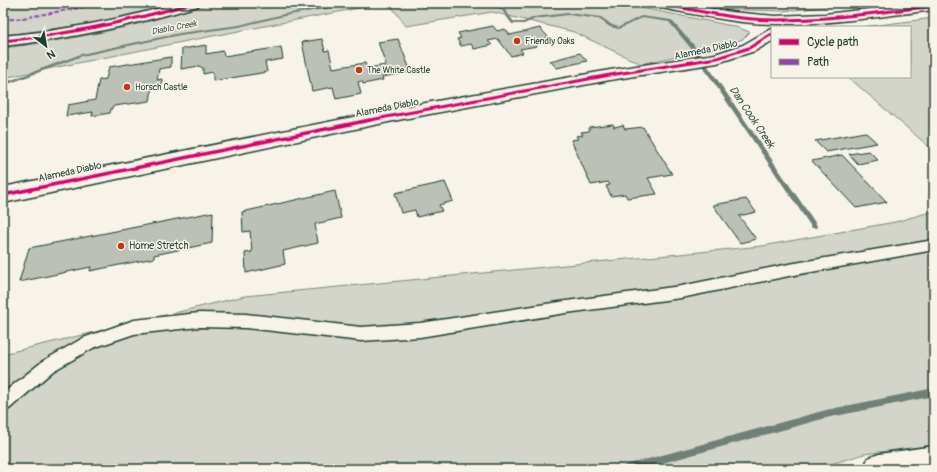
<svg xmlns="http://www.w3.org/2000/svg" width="937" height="472" viewBox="0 0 937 472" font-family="Pangolin,sans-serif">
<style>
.green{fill:#d3d5ca;stroke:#79897f}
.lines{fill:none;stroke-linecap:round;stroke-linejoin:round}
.stream{fill:#6f8077;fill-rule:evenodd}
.building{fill:#bbc1b6;stroke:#1f3d34}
.service-casing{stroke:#1f3d34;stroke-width:3}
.minor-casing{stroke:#1f3d34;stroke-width:3}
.tertiary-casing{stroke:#1f3d34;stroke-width:3}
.service{fill:#f7f3e8;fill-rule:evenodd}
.minor{fill:#f7f3e8;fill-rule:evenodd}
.tertiary{fill:#f7f3e8;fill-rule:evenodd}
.quiet{stroke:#8e44ad;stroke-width:2;stroke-dasharray:4.5 2;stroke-linecap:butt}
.cycleway-far1-casing{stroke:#f7f3e8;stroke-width:5}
.cycleway-casing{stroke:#f7f3e8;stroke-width:6}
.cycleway-far1{stroke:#d6006c;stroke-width:3}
.cycleway{stroke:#d6006c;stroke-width:3.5}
.poi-dot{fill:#c8321e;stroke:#f7f3e8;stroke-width:1.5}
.labels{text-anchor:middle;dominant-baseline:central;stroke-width:3;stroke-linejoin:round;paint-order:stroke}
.far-water-label{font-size:9px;font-style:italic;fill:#405950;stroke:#f7f3e8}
.far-poi-label{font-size:9px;fill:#1f3d34;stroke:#f7f3e8;text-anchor:start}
.street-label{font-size:10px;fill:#1f3d34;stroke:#f7f3e8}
.poi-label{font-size:10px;fill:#1f3d34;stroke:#f7f3e8;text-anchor:start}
.water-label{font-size:11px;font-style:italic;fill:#405950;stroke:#f7f3e8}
</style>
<rect width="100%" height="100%" fill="#f7f3e8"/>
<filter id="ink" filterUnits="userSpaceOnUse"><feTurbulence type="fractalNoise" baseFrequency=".025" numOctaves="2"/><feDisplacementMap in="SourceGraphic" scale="8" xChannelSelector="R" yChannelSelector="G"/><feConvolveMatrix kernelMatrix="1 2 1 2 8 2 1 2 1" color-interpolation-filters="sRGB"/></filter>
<g filter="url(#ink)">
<path class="green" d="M3 3H175C119 22 61 28 3 35Z
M209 3H385L192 40 3 78V48C73 40 142 26 209 3Z
M389 3H616L733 26 750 32 743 39 723 46 641 64 574 32 492 12 406 26Z
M674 3H868L783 11 713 9 687 6Z
M934 18V151L848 77H910V27H862Z
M934 211V445L864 454 815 469H3V354L245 296 762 246 895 222Z"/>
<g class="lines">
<path class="stream" d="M346 3H355L353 4 284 16 239 27 180 35 82 56 3 86V83L81 54 180 33 239 25 284 14Z
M479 3H486L503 7 514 22H523L534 17 568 13 601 17 612 25 619 27 641 16 671 20 693 44 816 224 817 226 816 228H812L689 46 669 22 642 18 619 29 610 27 599 19 568 15 535 19 524 24H512L501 9Z
M934 388V396L826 418 641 469H622L623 466 626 465 826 410Z"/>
</g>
<path class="building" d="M493 26 497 31 505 29 510 35 540 28 549 38 533 41 537 46 520 49 523 53 511 56 498 39 488 41 492 45 474 49 471 44 461 46 457 39 461 38 458 33Z
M322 39 325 51 329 50 333 68 365 63 367 68 386 65 378 42 398 39 411 72 382 77 383 80 363 84 362 81 358 82 361 94 336 99 333 87 312 91 302 42Z
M206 45V54L223 51 224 56 281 47 283 59 265 62 267 72 213 81V72L203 74V68L199 66 181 69 182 49Z
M580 53 587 61 557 68 550 61Z
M171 57V67L159 69 157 80 162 79 161 86 152 88 150 101 114 106 111 109 110 113 92 116 93 112 66 116 68 105 95 100 99 80 106 79 109 67Z
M613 124 614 127 623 125 625 129 643 127 672 174 648 178 657 194 627 198 625 194 611 196 606 186 610 185 608 182 591 185 571 140 578 139 576 136 583 135 581 132 589 131V127Z
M865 132 877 143 826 152 815 141Z
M869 151 878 160 858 164 849 154Z
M842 155 887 202 856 208 812 161Z
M445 182 453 201 439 205 442 211 417 217 415 210 401 213 395 193Z
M335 191 341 218 315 224 318 243 283 251 285 264 246 273 245 253 252 252 250 231 243 232 242 212Z
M746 199 756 212 739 216 756 239 740 243 713 205Z
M213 212 212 243 154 255V258L90 271 91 267 19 282 29 248Z"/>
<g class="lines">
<defs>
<path id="service" d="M934 240V250L789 276 681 298 566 313 420 337 361 341 246 328 199 327 134 334 93 348 53 371 9 409 3 411V393L43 361 83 338 134 320 199 313 246 314 361 327 420 323 566 301 681 286 789 264Z"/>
<path id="minor" d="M772 29V41L755 51 717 63 610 80 398 120 3 203V187L398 108 610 70 715 54 743 45 767 31Z
M934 446V469H864L868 458 879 454Z"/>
<path id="tertiary" d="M178 3H200L198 6C134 25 70 39 3 46V36C62 31 120 20 178 3Z
M648 3H680L731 12 775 16 825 14 922 3H934V10C882 16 829 25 776 24 735 24 695 14 655 7L650 6Z"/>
</defs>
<use href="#service" class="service-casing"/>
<use href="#minor" class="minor-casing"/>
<use href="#tertiary" class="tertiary-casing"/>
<use href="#service" class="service"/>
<use href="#minor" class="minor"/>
<use href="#tertiary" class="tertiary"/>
<path class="quiet" d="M3 20 23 18 106 3"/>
<defs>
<path id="cycleway-far1" d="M655 3C695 10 735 20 776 20 829 20 882 12 934 6
M3 41C68 35 131 21 193 3
M365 121 610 75 717 58 749 48 772 34"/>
<path id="cycleway" d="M3 195 370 120"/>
</defs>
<use href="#cycleway-far1" class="cycleway-far1-casing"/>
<use href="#cycleway" class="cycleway-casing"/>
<use href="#cycleway-far1" class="cycleway-far1"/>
<use href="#cycleway" class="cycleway"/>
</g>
</g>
<g class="poi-dot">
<circle cx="517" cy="41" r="4"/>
<circle cx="359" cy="70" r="4"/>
<circle cx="127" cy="87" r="4"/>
<circle cx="121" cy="246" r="4"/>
</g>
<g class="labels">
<g class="far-water-label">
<text transform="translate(174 28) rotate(-11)">Diablo Creek</text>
</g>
<g class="far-poi-label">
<text x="525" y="41">Friendly Oaks</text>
<text x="367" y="70">The White Castle</text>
<text x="135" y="87">Horsch Castle</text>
</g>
<g class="street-label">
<text transform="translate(706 50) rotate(-12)">Alameda Diablo</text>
<text transform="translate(387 108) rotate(-11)">Alameda Diablo</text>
<text transform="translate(70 172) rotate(-12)">Alameda Diablo</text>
</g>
<g class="poi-label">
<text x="129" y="246">Home Stretch</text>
</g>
<g class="water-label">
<text transform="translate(752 117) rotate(56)">Dan Cook Creek</text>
</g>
</g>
<rect width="937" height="472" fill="none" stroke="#f7f3e8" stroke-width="16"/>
<rect x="8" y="8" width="921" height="456" fill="none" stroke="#1f3d34" stroke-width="1.5" filter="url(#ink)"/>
<rect x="771" y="26" width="140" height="52" fill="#f7f3e8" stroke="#a1aaa0"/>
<rect x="779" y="39" width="20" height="6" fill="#d6006c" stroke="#a1aaa0"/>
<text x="807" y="46" font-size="12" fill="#1f3d34">Cycle path</text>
<rect x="779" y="59" width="20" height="6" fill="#8e44ad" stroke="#a1aaa0"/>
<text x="807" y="66" font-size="12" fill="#1f3d34">Path</text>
<g transform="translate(46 46) rotate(149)" stroke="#f7f3e8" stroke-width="3" paint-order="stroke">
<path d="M0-3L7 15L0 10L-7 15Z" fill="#1f3d34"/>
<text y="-6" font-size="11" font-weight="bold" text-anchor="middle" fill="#1f3d34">N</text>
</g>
</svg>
